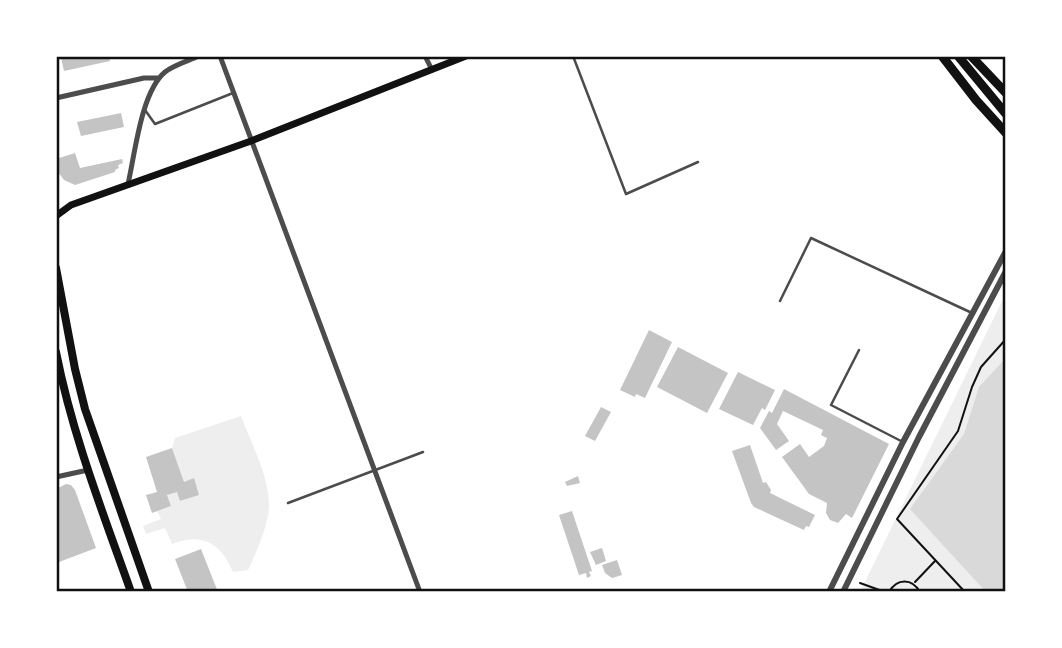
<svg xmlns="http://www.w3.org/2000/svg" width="1062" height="648" viewBox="0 0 1062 648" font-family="Arial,sans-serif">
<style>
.green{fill:#eee}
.water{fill:#d9d9d9}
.building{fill:#c4c4c4}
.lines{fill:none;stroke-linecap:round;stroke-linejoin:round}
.path{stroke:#111;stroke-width:2}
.service{stroke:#4c4c4c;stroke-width:2.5}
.minor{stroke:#4c4c4c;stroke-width:5}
.tertiary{stroke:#4c4c4c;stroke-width:6}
.secondary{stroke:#111;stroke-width:7}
.primary{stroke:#111;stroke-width:8}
.motorway{stroke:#111;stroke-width:9}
.neatline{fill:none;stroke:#111;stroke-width:2.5}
</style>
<rect width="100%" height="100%" fill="#fff"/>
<path class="green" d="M1006 293V592H860Z
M241 416C251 443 268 474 269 503 270 522 256 553 248 570L233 572C221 543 202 532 172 544L165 528 146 534 143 526 161 519 157 511 171 506 167 495 177 492 180 501 199 495 194 479 184 482 172 448 175 438Z"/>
<path class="water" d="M1006 358V592H986L910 509 964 434 979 387Z"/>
<path class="building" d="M71 56H109L110 61 64 71 61 58Z
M121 113 124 127 81 136 77 122Z
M75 153 80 168 122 159 123 163 118 165 119 168 115 170V172L75 185 64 180 58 172 56 159Z
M649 330 672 342 645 398 636 394 635 397 620 390Z
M678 347 728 373 707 413 657 387Z
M738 372 775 390 765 410 762 408 753 425 719 409Z
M784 389 889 444 852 518 846 514 838 523 830 520 826 513 827 503 809 494 782 457 800 444 809 457 824 446 827 438 821 435 823 430 783 411 777 424 789 441 776 450 760 428 769 411 772 413Z
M601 407 611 412 595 441 585 436Z
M750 445 763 483 766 482 771 490 770 493 815 515 809 527 806 526 804 530 754 507 751 503 732 451Z
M172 448 184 482 194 478 199 495 180 501 177 492 167 495 171 506 152 513 146 495 157 492 146 457Z
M578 476 580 483 567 486 565 482Z
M66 484 71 485 75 490 96 548 59 562 56 561V489Z
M572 511 592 571 589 572 591 576 587 578 586 573 579 575 559 515Z
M602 548 606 561 596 565 590 552Z
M201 549 218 592H188L175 559Z
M617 560 622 575 612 578 605 573 602 565Z"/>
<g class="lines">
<path class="path" d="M915 582 935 561
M860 583 885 592
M889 592C897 578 912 578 920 592
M965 592 897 519 958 431 972 387 981 367 1006 339"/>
<path class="service" d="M573 56 626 194 698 162
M145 110 155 124 233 93
M780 301 811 238 972 313
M859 350 831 405 901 441
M288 503 423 452"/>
<path class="minor" d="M220 56 420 592
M425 56 432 70
M56 98 144 78H159
M128 184C135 154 141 92 165 72 174 65 188 61 199 56
M56 477 88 470"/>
<path class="tertiary" d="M829 592 903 442 1006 251
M843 592 919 437 1006 271"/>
<path class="secondary" d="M56 216 71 205 251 141 466 56"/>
<path class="primary" d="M56 268 75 369 85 409 149 592
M56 352C72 434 103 513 131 592"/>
<path class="motorway" d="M942 56 976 100 1006 133
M958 56 1006 114
M971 56 1006 93"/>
</g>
<rect width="1062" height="648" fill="none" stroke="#ffffff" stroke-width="116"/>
<rect x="58" y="58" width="946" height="532" class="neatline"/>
</svg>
